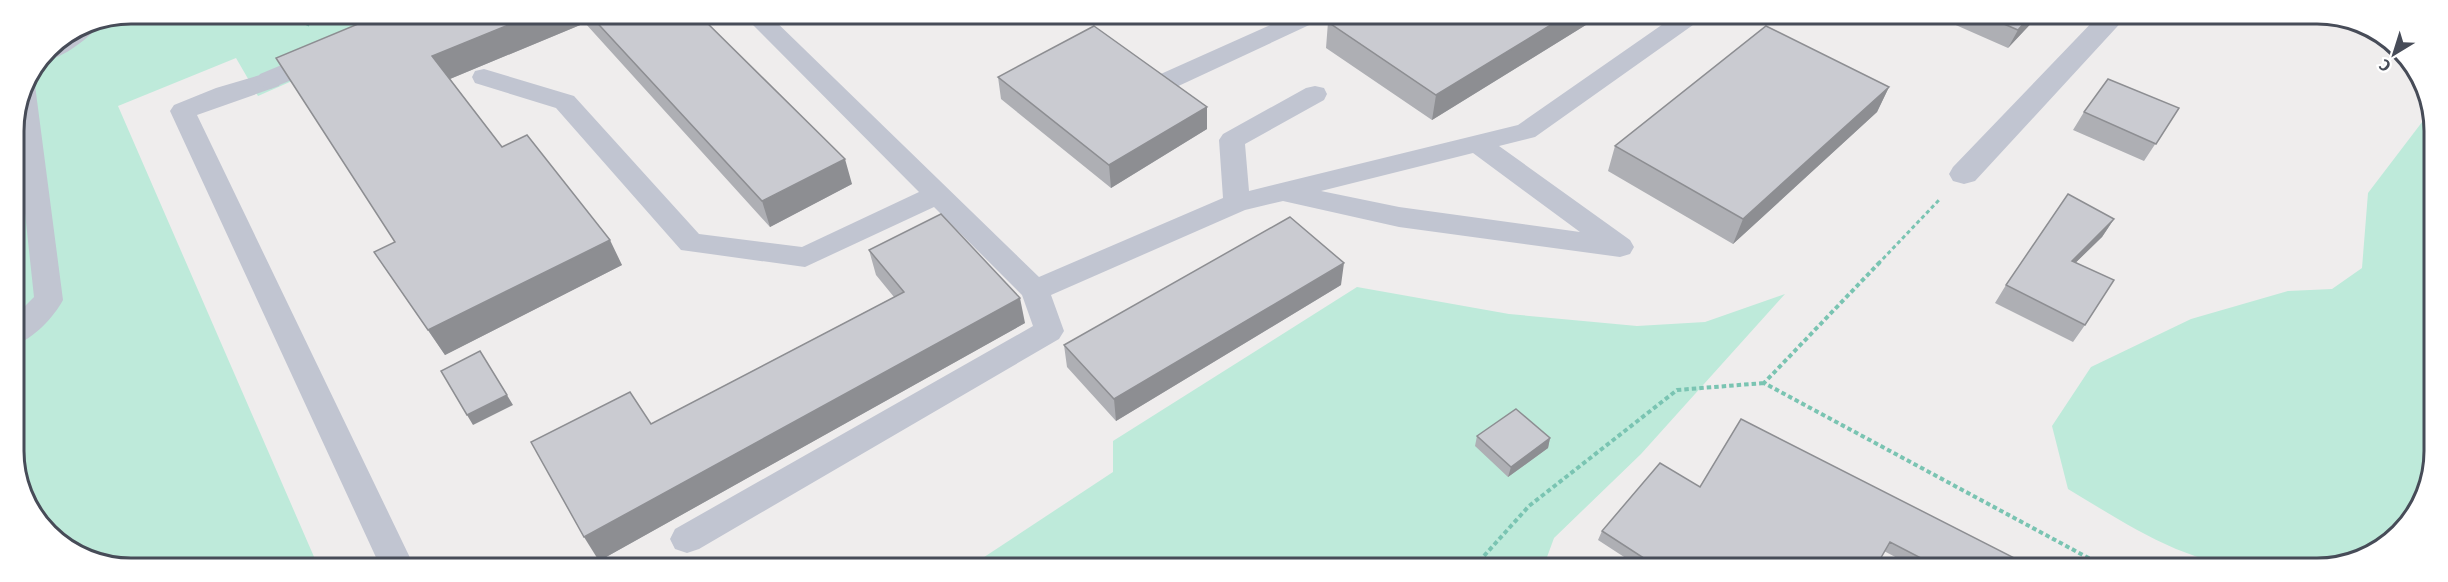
<svg xmlns="http://www.w3.org/2000/svg" width="2448" height="582" viewBox="0 0 2448 582" font-family="'Fira Sans',sans-serif">
<style>
.green{fill:#beeada}
.lines{fill:none;stroke-linecap:round;stroke-linejoin:round}
.path-far1{stroke:#7ac4b2;stroke-width:3;stroke-dasharray:4 3;stroke-linecap:butt}
.path{stroke:#7ac4b2;stroke-width:4;stroke-dasharray:4.5 3;stroke-linecap:butt}
.service{fill:#c1c5d1;fill-rule:evenodd}
.minor{fill:#c1c5d1;fill-rule:evenodd}
.wall{fill:#aeafb4}
.shaded-wall{fill:#8d8e92}
.building{fill:#cacbd1;stroke:#8d8e92;stroke-width:1.5}
.rim{fill:none;stroke:#474c58;stroke-width:3}
</style>
<rect width="100%" height="100%" fill="#efeded"/>
<path class="green" d="M131 14H444L258 96 236 58 118 106 318 566H108L48 534 16 474 14 123 23 86 48 48 86 22Z
M2432 109V474L2394 540 2325 568H2300L2302 562C2289 564 2275 567 2261 567 2189 568 2127 524 2068 489L2052 426 2091 367 2191 319 2288 291 2332 289 2362 268 2368 193Z
M1357 287 1509 314 1637 326 1705 322 1785 294 1641 454 1554 538 1543 568 969 567 1113 472V441Z"/>
<g class="lines">
<path class="path-far1" d="M287 14 311 26
M1878 264 1940 199"/>
<path class="path" d="M1880 262 1764 383 2107 568
M1474 567 1529 506 1677 390 1764 383"/>
<path class="service" d="M742 14H768L1039 277 1223 198 1219 140 1223 134 1306 88 1315 86 1324 88 1327 94 1324 100 1245 144 1249 191 1518 125 1676 15H1704L1700 20 1535 137 1499 146 1630 240 1634 247 1630 254 1620 257 1399 227 1283 201 1245 210 1051 295 1064 331 1059 339 699 549 687 553 675 549 670 539 675 529 1033 326 1022 295 934 207 805 267 681 250 556 108 475 83 472 77 475 71 484 69 574 96 699 234 802 247 919 192ZM1473 153 1580 232 1399 207 1321 191Z
M1179 15H1233L1229 20C1215 24 1189 29 1179 15Z
M1293 15H1324L1320 20 1172 89 1163 91 1154 89 1151 83 1154 77Z
M100 20 102 22C92 36 57 64 40 60 53 41 77 24 100 20Z
M270 72 279 74 282 80 279 86 197 115 414 566H380L170 111 174 105 216 88Z
M27 78 32 79 35 85 63 300C54 317 33 339 15 345V316L34 297 15 120 23 86Z"/>
<path class="minor" d="M2098 16H2127L1975 181 1964 184 1953 181 1949 174 1953 167Z
M327 46 337 49 341 55 337 61 270 89 260 86 256 80 260 74Z"/>
</g>
<path class="wall" d="M398 14H698L852 184 770 227 585 23 450 79 502 147 622 265 445 355 374 252 395 242Z
M1342 15H1602L1432 120 1326 48 1328 22Z
M1933 15 2038 16 2008 48Z
M998 77 1207 107V129L1111 188 1001 99Z
M1889 87 1877 112 1733 244 1608 171 1615 146Z
M2179 108 2144 161 2073 130 2084 112Z
M2114 219 2102 237 2076 262 2085 325 2073 342 1995 303 2006 285Z
M869 250 1025 323 599 561 651 424 894 297 876 275Z
M1341 285 1116 421 1067 367 1064 345Z
M1477 436 1550 438 1548 448 1508 477 1475 446Z
M1700 487 2034 568H1916L1884 551 1875 568H1641L1598 540 1602 531Z"/>
<path class="shaded-wall" d="M535 14H581L585 23 445 81 432 56Z
M1567 15H1602L1432 120 1436 95Z
M2031 15 2038 16 2008 48 2018 30Z
M1889 87 1877 112 1733 244 1743 219Z
M1207 107V129L1111 188 1109 165Z
M845 159 852 184 770 227 762 201Z
M2114 219 2102 237 2060 278 2072 261Z
M610 240 622 265 445 355 428 330Z
M1344 263 1341 285 1116 421 1114 399Z
M1020 298 1025 323 599 561 584 537Z
M480 351 513 405 473 425 467 415Z
M1550 438 1548 448 1508 477 1511 467Z"/>
<path class="building" d="M382 14H535L432 56 502 147 527 135 610 240 428 330 374 252 395 242 276 58Z
M589 14H698L845 159 762 201Z
M1342 15H1567L1436 95 1328 22Z
M1983 15H2031L2018 30Z
M1094 26 1207 107 1109 165 998 77Z
M1766 26 1889 87 1743 219 1615 146Z
M2108 79 2179 108 2156 144 2084 112Z
M2068 194 2114 219 2072 261 2114 280 2085 325 2006 285Z
M941 214 1020 298 584 537 531 442 630 392 651 424 904 292 869 250Z
M1290 217 1344 263 1114 399 1064 345Z
M480 351 507 395 467 415 441 371Z
M1516 409 1550 438 1511 467 1477 436Z
M1741 419 2034 568H1940L1890 542 1875 568H1659L1602 531 1660 463 1700 487Z"/>
<path d="M0 0H2448V582H0ZM131 24H2317A107 107 0 0 1 2424 131V451A107 107 0 0 1 2317 558H131A107 107 0 0 1 24 451V131A107 107 0 0 1 131 24Z" fill="#fff" fill-rule="evenodd"/>
<path class="rim" d="M131 24H2317A107 107 0 0 1 2424 131V451A107 107 0 0 1 2317 558H131A107 107 0 0 1 24 451V131A107 107 0 0 1 131 24Z"/>
<g transform="translate(2394 54) rotate(218)" stroke="#ffffff" stroke-width="4.5" paint-order="stroke">
<path d="M0-4.5L10 22L0 15L-10 22Z" fill="#474c58"/>
<text y="-9" font-size="16" font-weight="bold" text-anchor="middle" fill="#474c58">С</text>
</g>
</svg>
